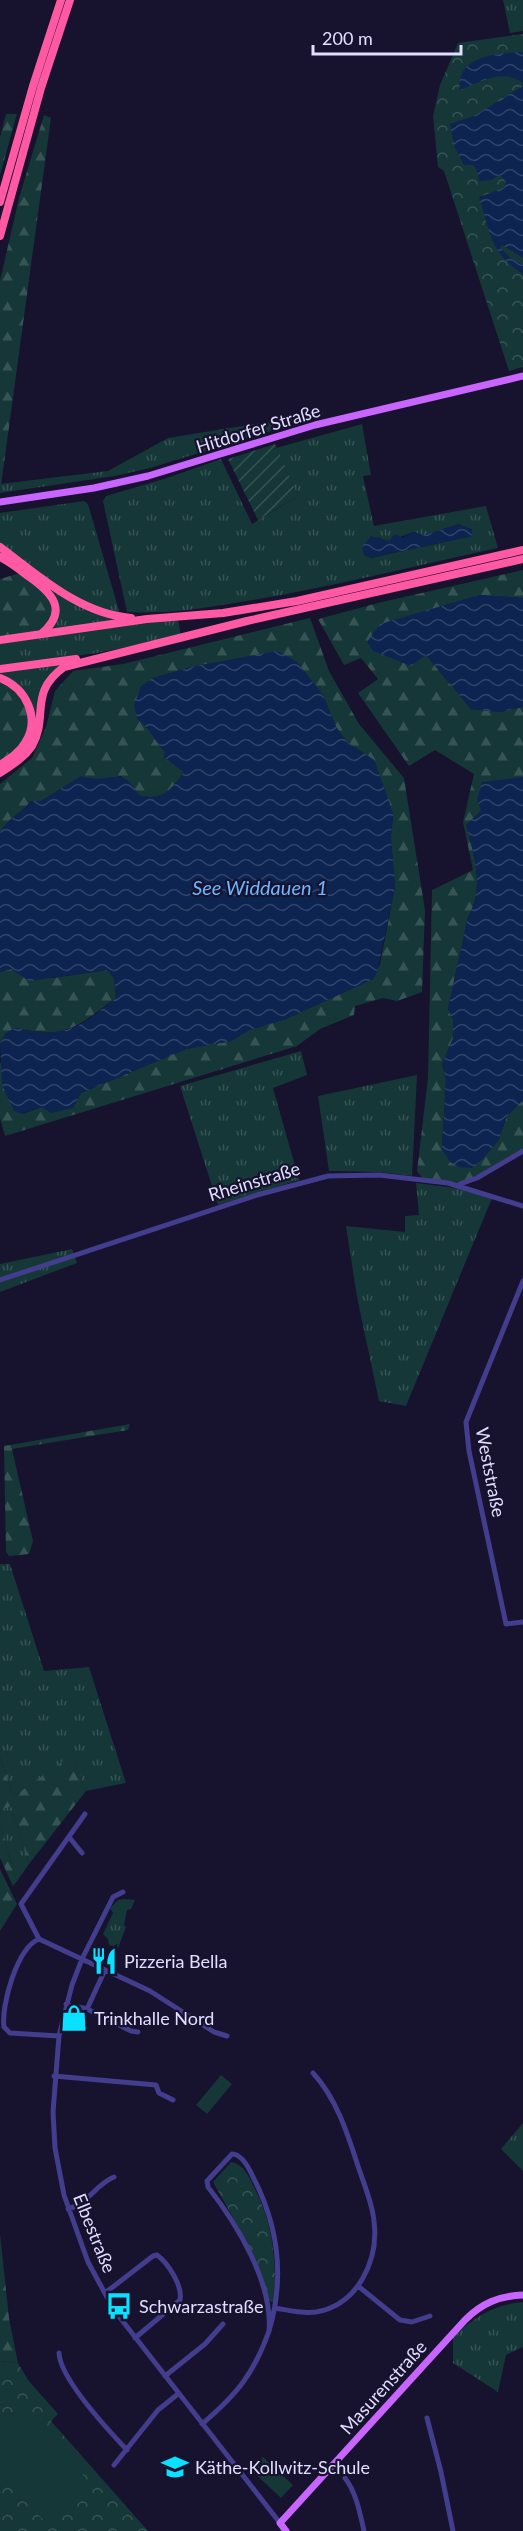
<svg xmlns="http://www.w3.org/2000/svg" width="523" height="2531" viewBox="0 0 523 2531" font-family="Lato,sans-serif">
<style>
.grass{fill:url(#grass-tufts);fill-rule:evenodd}
.forest{fill:url(#forest-firs)}
.park{fill:url(#park-crowns)}
.garden{fill:url(#garden-furrows)}
.pitch{fill:#153737}
.water{fill:url(#water-waves)}
.lines{fill:none;stroke-linecap:round;stroke-linejoin:round}
.minor{stroke:#423d8c;stroke-width:5}
.major{stroke:#c965ff;stroke-width:7}
.highway{stroke:#ff59a4;stroke-width:8}
.labels{text-anchor:middle;dominant-baseline:central;stroke-width:4.5;stroke-linejoin:round;paint-order:stroke}
.street-label{font-size:18px;fill:#e2deff;stroke:#17122d}
.poi-label{font-size:18px;fill:#e2deff;stroke:#17122d;text-anchor:start}
.water-label{font-size:20px;font-style:italic;fill:#6cb7ff;stroke:#17122d}
</style>
<defs>
<pattern id="grass-tufts" width="24" height="20" patternUnits="userSpaceOnUse" patternTransform="scale(1.5)"><rect width="24" height="20" fill="#153737"/><path d="M3 7l-1-3M5 7V3M7 7l1-3M15 17l-1-3M17 17v-4M19 17l1-3" fill="none" stroke="#375455"/></pattern>
<pattern id="forest-firs" width="22" height="20" patternUnits="userSpaceOnUse" patternTransform="scale(1.5)"><rect width="22" height="20" fill="#153737"/><path d="M5 1l3.5 6h-7zM16 11l3.5 6h-7z" fill="#375455"/></pattern>
<pattern id="park-crowns" width="20" height="18" patternUnits="userSpaceOnUse" patternTransform="scale(1.5)"><rect width="20" height="18" fill="#153737"/><path d="M2 6a3 3 0 1 1 6 0M12 15a3 3 0 1 1 6 0" fill="none" stroke="#375455"/></pattern>
<pattern id="garden-furrows" width="10" height="10" patternUnits="userSpaceOnUse" patternTransform="scale(1.5)"><rect width="10" height="10" fill="#153737"/><path d="M-1 1l2-2M0 10L10 0M9 11l2-2" fill="none" stroke="#375455"/></pattern>
<pattern id="water-waves" width="16" height="10" patternUnits="userSpaceOnUse" patternTransform="scale(1.5)"><rect width="16" height="10" fill="#0d2450"/><path d="M0 5q4-4 8 0t8 0" fill="none" stroke="#30436a"/></pattern>
</defs>
<rect width="100%" height="100%" fill="#17122d"/>
<path class="grass" d="M503 0H523V31L510 33Z
M323 413V415L150 468 115 476 0 493V484L108 471 168 438Z
M362 424 371 475 363 476 374 526 486 506 498 548C418 565 339 585 259 599 215 606 172 615 127 612L103 501 106 496 167 478 221 459 252 524 298 496 276 448ZM459 524 472 536 371 558 364 555 379 537 383 540 390 541 413 532 425 535Z
M84 501 88 504 120 614C74 604 37 571 0 545V513Z
M0 550 59 593 120 621 47 632 57 609 0 555Z
M178 619 181 636 97 653 0 666V643Z
M65 663 50 675 29 746 11 761 28 697 15 682 0 676V672Z
M301 1051 307 1075 273 1088 299 1180 218 1205 180 1086Z
M417 1075 412 1176 379 1172 329 1171 318 1096Z
M416 1183 456 1188 492 1198 406 1406 379 1401 357 1297 346 1226 405 1232V1216L419 1215Z
M72 1249 77 1263 0 1292V1264Z
M0 1564H10L44 1671 89 1667 126 1783 86 1791 72 1756 14 1796 0 1758Z
M11 1805 29 1864 17 1881 0 1826V1810Z
M123 1899 135 1900 131 1909 127 1910 124 1925 126 1927 118 1948 109 1945 108 1939 103 1934 113 1913 110 1908 117 1901Z
M523 2123V2171L501 2149Z
M523 2302V2347L506 2355 498 2392 453 2363V2336C477 2316 492 2305 523 2302Z"/>
<path class="forest" d="M6 114H17L0 175V137Z
M44 115 51 118 0 493V281L19 198Z
M523 570V598L479 595 426 655 471 709 500 712 523 707V777L481 811 466 825C474 854 485 889 468 917L448 1009 453 1019V1039L442 1064 446 1079 442 1148 498 1141 507 1116 523 1100V1149L476 1177 458 1183 422 1178 417 1171 428 1078 432 890 473 870 463 822 474 774 435 750 409 766 358 693 378 679 361 658 344 665 318 619 382 602Z
M20 573C39 587 52 591 53 617L41 630 36 632 0 637V579Z
M310 618 329 671 359 724 404 778 425 910 422 992 397 1001 383 998 355 1006 354 1015 320 1029 297 1046 5 1136 0 1118V1061L3 1072 2 1085 23 1114 42 1107 73 1108 81 1093 186 1049 231 1041 249 1030 286 1019 373 979 380 964 395 887 391 839 393 815 374 760 347 742 336 727 323 695 296 661 195 666 153 678C149 713 140 724 165 752L164 757 184 772C175 785 157 809 138 794 131 789 126 781 121 776L100 780 81 777 41 801H31C21 814 7 818 0 833V784L32 758 46 727 55 691 73 671 123 664Z
M0 681C27 695 39 721 19 747 15 753 6 758 0 762Z
M11 969 53 978 107 970 114 978 116 998C74 1028 69 1039 15 1028L6 1033 0 1044V972Z
M130 1424 128 1430 12 1449 33 1541 29 1554 9 1556 6 1552 4 1446Z
M72 1755 86 1791 29 1864 11 1806 0 1810V1758L14 1796Z
M0 1826 17 1881 13 1886 0 1858Z
M0 1869 17 1904 0 1931Z
M0 2234 9 2318 18 2363 0 2361Z"/>
<path class="park" d="M523 34V367L509 371 444 171 438 167 433 116 440 85 458 43Z
M231 2162C245 2165 249 2177 255 2189 273 2224 276 2260 275 2299L272 2302 268 2300 239 2228 213 2182Z
M0 2361 18 2363 28 2380 58 2414 51 2421 148 2531H0Z"/>
<path class="garden" d="M275 444 298 496 258 520 228 459Z"/>
<path class="pitch" d="M221 2075 232 2084 207 2114 196 2105Z
M22 2408 90 2483 46 2523 0 2473V2428Z
M263 2457 293 2485 281 2498 251 2470Z"/>
<path class="water" d="M523 52V83C504 68 480 82 460 90 455 55 499 53 523 52Z
M523 86V258L502 245 500 247 510 258 523 265V274C490 253 490 232 479 197L504 188 506 182 500 175 491 180 479 181 478 174 474 165H464L454 146 450 124 474 116Z
M459 524 472 529V536L370 558 364 555 362 547 371 536 390 541 392 537 397 534 402 538 413 532 425 535Z
M479 595 523 598V707L500 712 471 709 426 655 411 666 373 651 367 642 380 624Z
M277 651 296 661 323 695 336 727 347 742 374 760 389 801 393 815 391 839 395 887 377 973 373 979 286 1019 249 1030 231 1041 186 1049 81 1093 73 1108 51 1113 42 1107 22 1114 14 1111 2 1085 0 1044 6 1033 15 1028C67 1039 77 1029 116 998L114 978 107 970 29 981 11 969 0 972V833C7 818 21 814 32 801H41L81 776C112 786 120 762 139 795 162 801 172 790 184 772L164 757 165 752C155 741 149 727 137 719L134 705 141 686 153 678 195 666Z
M523 777V1100L507 1116 498 1141 481 1161 472 1168 459 1167 450 1162 442 1149 446 1079 442 1064 453 1038V1020L448 1009 468 917C485 889 474 854 466 825L481 811 477 800 482 782Z"/>
<g class="lines">
<path class="minor" d="M460 1184 477 1178 523 1151
M0 1280 257 1195 328 1176 379 1175 448 1183 523 1206
M523 1281 466 1422 469 1451 506 1624 523 1622
M85 1814 21 1904 39 1939 150 1991 214 2032 227 2036
M69 1837 82 1853
M123 1892 113 1897 82 1959 72 1985 59 2036 53 2112 55 2148 64 2195 88 2262 114 2310 280 2523
M39 1939C17 1948 1 2005 4 2027L10 2033 59 2036
M66 2004 87 2009 131 2031 138 2032
M87 2009 105 1970
M54 2076 156 2085 159 2093 173 2100
M232 2154C242 2154 249 2168 253 2177 279 2227 285 2277 269 2331 273 2283 237 2224 208 2187L207 2181Z
M68 2209C88 2204 96 2184 114 2177
M358 2286 400 2320 412 2322 430 2316
M105 2293 153 2256 157 2255C168 2263 183 2286 180 2300L135 2338
M275 2308C288 2310 302 2314 316 2312 358 2305 379 2260 374 2221 372 2201 363 2182 357 2163 347 2132 336 2098 313 2073
M59 2353C60 2378 109 2431 127 2450
M165 2376 205 2344 223 2324
M427 2418 441 2472 453 2531
M202 2424C236 2395 254 2374 269 2331
M114 2465 158 2410 178 2394
M345 2478C356 2492 360 2513 364 2531"/>
<path class="major" d="M0 502 94 488 148 476 315 425 523 376
M286 2531 280 2523 465 2320C482 2303 499 2296 523 2295"/>
<path class="highway" d="M0 202 33 86 61 0
M0 236 41 88 70 0
M0 547C39 576 80 614 131 618
M0 557C10 562 19 569 28 576 51 592 70 610 41 634
M0 640 147 619 223 613 297 601 523 550
M0 669 76 659
M0 678C26 688 41 718 25 743 19 753 9 759 0 765
M0 773C12 765 24 758 32 746 49 716 28 693 64 667L247 621 523 559"/>
</g>
<defs>
<symbol id="restaurant-bare" viewBox="-9 -9 18 18"><path d="M-5-6h1v4h1v-4h1v4h1v-4h1v5L-1.5 .5V6h-2V.5L-5-1ZM5-6V6H3V1.5H1.5Q1.5-4 5-6Z" fill="#0ae0ff" stroke="#17122d" stroke-width="2.5" paint-order="stroke"/></symbol>
<symbol id="shop-bare" viewBox="-9 -9 18 18"><path d="M-5-2.5h2.3a2.7 3.5 0 0 1 5.4 0H5L5.5 6h-11ZM-1.5-2.5h3a1.5 2.3 0 0 0-3 0Z" fill="#0ae0ff" stroke="#17122d" stroke-width="2.5" paint-order="stroke"/></symbol>
<symbol id="bus-bare" viewBox="-9 -9 18 18"><path d="M-5-6H5V4H4V6H2V4H-2V6H-4V4H-5ZM-3.5-4V0h7V-4ZM-3.5 1.2v1.5H-2V1.2ZM2 1.2v1.5H3.5V1.2Z" fill="#0ae0ff" stroke="#17122d" stroke-width="2.5" paint-order="stroke"/></symbol>
<symbol id="school-bare" viewBox="-9 -9 18 18"><path d="M0-5L7-2L0 1L-7-2ZM-4 1L0 2.5L4 1V4Q0 6-4 4Z" fill="#0ae0ff" stroke="#17122d" stroke-width="2.5" paint-order="stroke"/></symbol>
</defs>
<g fill-rule="evenodd">
<use href="#restaurant-bare" x="85" y="1942" width="38" height="38"/>
<use href="#shop-bare" x="55" y="1999" width="38" height="38"/>
<use href="#bus-bare" x="100" y="2287" width="38" height="38"/>
<use href="#school-bare" x="156" y="2448" width="38" height="38"/>
</g>
<g class="labels">
<g class="street-label">
<text transform="translate(258 428) rotate(-17)">Hitdorfer Straße</text>
<text transform="translate(254 1181) rotate(-17)">Rheinstraße</text>
<text transform="translate(491 1472) rotate(79)">Weststraße</text>
<text transform="translate(95 2233) rotate(68)">Elbestraße</text>
<text transform="translate(383 2387) rotate(-48)">Masurenstraße</text>
</g>
<g class="poi-label">
<text x="124" y="1961">Pizzeria Bella</text>
<text x="94" y="2018">Trinkhalle Nord</text>
<text x="139" y="2306">Schwarzastraße</text>
<text x="195" y="2467">Käthe-Kollwitz-Schule</text>
</g>
<g class="water-label">
<text x="260" y="887">See Widdauen 1</text>
</g>
</g>
<path d="M313 45v9h148v-9" fill="none" stroke="#e2deff" stroke-width="3"/>
<text x="322" y="45" font-size="18" fill="#e2deff" stroke="#17122d" stroke-width="4.5" paint-order="stroke">200 m</text>
</svg>
